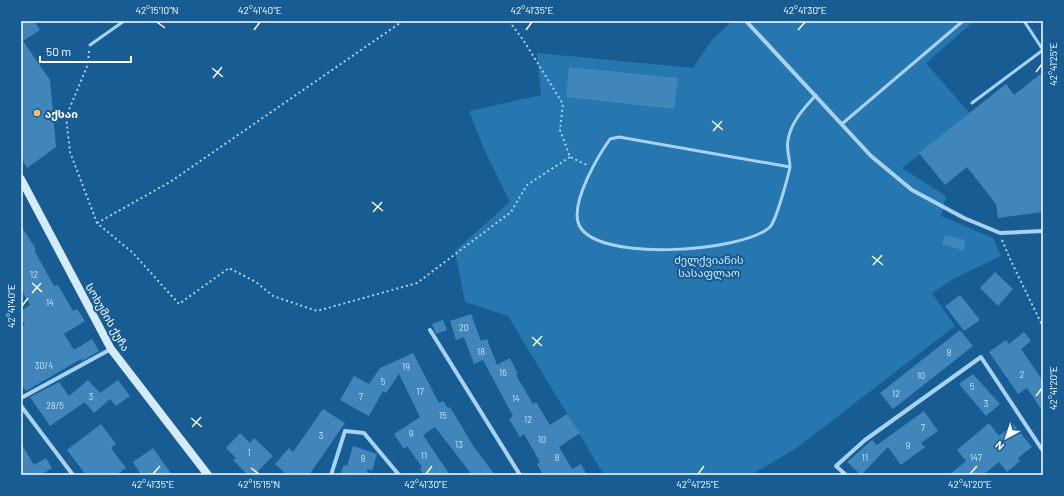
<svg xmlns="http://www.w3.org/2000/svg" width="1064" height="496" viewBox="0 0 1064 496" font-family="Barlow,'Noto Sans Georgian',sans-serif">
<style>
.green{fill:#2676b0}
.building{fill:#4086bb}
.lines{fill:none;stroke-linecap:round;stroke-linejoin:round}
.path{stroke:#a7d2f1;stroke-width:2;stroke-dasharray:2 3;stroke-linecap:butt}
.lane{stroke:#a7d2f1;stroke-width:3}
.street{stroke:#a7d2f1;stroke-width:4}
.secondary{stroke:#d5ebfb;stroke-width:8}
.ticks{fill:none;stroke:#fff;stroke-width:1.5}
.poi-dot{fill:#ffc067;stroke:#175d94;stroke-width:1.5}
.labels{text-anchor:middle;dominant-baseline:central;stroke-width:4;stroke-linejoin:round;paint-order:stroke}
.number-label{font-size:9px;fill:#cfe1ee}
.poi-label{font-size:11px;font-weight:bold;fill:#fff;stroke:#175d94;text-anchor:start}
.park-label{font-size:11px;fill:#cee8fc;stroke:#175d94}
.street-label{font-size:11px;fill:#fff;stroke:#175d94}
.neatline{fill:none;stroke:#fff;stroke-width:1.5}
.ticks-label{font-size:10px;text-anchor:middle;fill:#fff}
</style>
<rect width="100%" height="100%" fill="#175d94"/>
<path class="green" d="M732 21H974L926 63 971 115 902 168 946 196 941 216 993 238 1001 256 953 279 932 293 955 326 798 447 751 475H604L508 316 465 302 455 251 510 202 483 147 469 111 541 95 537 53 693 68 711 41Z"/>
<path class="building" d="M21 21H34L40 30 23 41 50 80 56 147 27 168 21 157Z
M569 67 678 78 674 109 566 97Z
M1043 72V212L998 218 996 204 967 167 945 185 919 153 1006 84 1014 95Z
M21 226 36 249 34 250 54 286 58 285 73 311 77 309 85 321 64 334 74 350 92 339 99 351 82 361 81 359 26 391 21 384V327L25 325 21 319V311L30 305 21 289Z
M945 235 965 240 964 251 942 244Z
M995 272 1013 289 998 306 980 288Z
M960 295 980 320 964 331 945 306Z
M471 314 481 341 487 339 497 365 510 358 518 374 516 375 533 404 536 402 550 425 567 414 580 433 559 447 572 469 581 464 587 475H543L537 464 540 462 524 434 520 437 509 419 513 416 483 360 474 364 464 337 456 340 450 321Z
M443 320 447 330 436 334 432 324Z
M960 330 973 346 893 409 880 393Z
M1024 332 1031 341 1021 349 1043 381V412L1027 388 1018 394 989 352 1006 340 1009 344Z
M413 353 439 403 443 401 448 408 450 407 474 447 495 475H472L435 427 423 435 450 475H424L420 469 422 467 407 446 404 449 394 434 420 417 399 374 386 393 383 391 369 416 340 400 354 376 369 384 380 368Z
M973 374 1000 404 986 416 959 384Z
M88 380 100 393 118 380 130 396 116 406 110 399 94 413 85 402 50 426 30 397 59 382 69 396Z
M323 409 345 423 309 475H287L275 464 289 448 293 452Z
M924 411 938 431 921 443 925 447 901 465 888 447 861 475 847 462 872 440 877 445Z
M989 423 999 436 1013 424 1032 447 1018 458 1020 461 1007 472 999 462 983 475H949L966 461 957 450Z
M101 424 116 444 111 448 126 468 116 475H86L67 450Z
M240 433 250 443 254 438 273 456 254 475H248L233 460 236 458 226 448Z
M21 443 34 465 46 458 52 468 41 475H21Z
M353 446 377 454 372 471 368 469 367 472 370 473V475H340L344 465 347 466Z
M153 448 172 475H141L133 462Z"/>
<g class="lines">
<path class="path" d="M509 21 524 41 563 104 560 130 570 157 587 165
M89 51 88 64 66 117 70 152 97 223 133 253 179 304 229 268 256 282 273 296 317 311 417 283 511 212 527 185 570 157
M97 223 170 182 403 21
M1002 240 1011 261 1043 327"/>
<path class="lane" d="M1024 21 1043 50
M90 45 124 21
M972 103 1043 50
M843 123 963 21
M790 167 619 137 610 139C598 156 572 200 578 222 589 264 744 252 770 227 776 221 788 177 790 167 790 159 786 149 788 140 791 122 804 108 816 95"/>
<path class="street" d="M746 21 871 156 912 190 964 218 1000 233 1043 231
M430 330 520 475
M21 398 111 349
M21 406 73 475
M331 475 345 431 364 433 399 475
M846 475 836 466 865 440 981 357 1043 451"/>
<path class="secondary" d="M21 179 111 349 208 475"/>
</g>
<path class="ticks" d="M157 22 165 28M254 30 260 22M526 30 532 22M798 30 805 22M212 68 223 77M1036 72 1042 64M213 78 222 67M712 121 723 130M713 131 722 121M372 202 383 211M373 212 382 202M872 256 883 265M873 265 882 255M32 283 42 292M32 293 41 283M22 306 28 298M532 337 542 346M533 346 542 336M1036 396 1042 388M191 418 202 427M192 427 201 417M251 468 259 474M153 474 160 466M426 474 432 466M698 474 704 466M970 474 977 466"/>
<circle class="poi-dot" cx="37" cy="113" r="4"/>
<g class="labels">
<g class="number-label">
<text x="34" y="274">12</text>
<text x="50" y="302">14</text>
<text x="464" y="327">20</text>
<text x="481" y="351">18</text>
<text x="949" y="352">8</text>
<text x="44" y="365">30/4</text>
<text x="406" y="366">19</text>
<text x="503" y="372">16</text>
<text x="1022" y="374">2</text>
<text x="921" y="375">10</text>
<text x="383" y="381">5</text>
<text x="972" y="386">5</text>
<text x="420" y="391">17</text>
<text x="896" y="393">12</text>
<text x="91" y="396">3</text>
<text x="361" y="396">7</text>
<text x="516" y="398">14</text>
<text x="986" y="403">3</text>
<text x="55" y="405">28/5</text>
<text x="443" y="415">15</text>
<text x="528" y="419">12</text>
<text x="923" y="427">7</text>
<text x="411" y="433">9</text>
<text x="321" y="435">3</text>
<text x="542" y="439">10</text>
<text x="459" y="444">13</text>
<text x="908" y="445">9</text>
<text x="249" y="452">1</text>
<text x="424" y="455">11</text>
<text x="557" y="457">8</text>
<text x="865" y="457">11</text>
<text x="976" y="457">147</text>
<text x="363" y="458">8</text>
</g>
<g class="poi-label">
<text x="45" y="113">აქსაი</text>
</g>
<g class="park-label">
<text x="709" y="259">ძელქვიანის<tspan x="709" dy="13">სასაფლაო</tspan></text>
</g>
<g class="street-label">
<text transform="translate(108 317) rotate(60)">სოხუმის ქუჩა</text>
</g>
</g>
<rect width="1064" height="496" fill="none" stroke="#175d94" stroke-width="44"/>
<g transform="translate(1006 438) rotate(220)" stroke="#175d94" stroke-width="3" paint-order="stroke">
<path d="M0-3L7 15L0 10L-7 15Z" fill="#ffffff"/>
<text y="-6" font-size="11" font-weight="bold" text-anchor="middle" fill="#ffffff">N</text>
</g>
<path d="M40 56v6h91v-6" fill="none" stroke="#ffffff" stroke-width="2"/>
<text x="46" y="56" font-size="12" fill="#ffffff" stroke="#175d94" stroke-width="3" paint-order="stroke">50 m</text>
<rect x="22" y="22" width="1020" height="452" class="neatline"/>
<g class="ticks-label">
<text x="157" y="14">42°15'10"N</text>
<text x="260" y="14">42°41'40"E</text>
<text x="532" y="14">42°41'35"E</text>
<text x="805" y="14">42°41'30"E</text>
<text transform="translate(1053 64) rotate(-90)" y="4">42°41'25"E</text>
<text transform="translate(11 306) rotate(-90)" y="4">42°41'40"E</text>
<text transform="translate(1053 388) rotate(-90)" y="4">42°41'20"E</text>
<text x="153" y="488">42°41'35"E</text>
<text x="259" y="488">42°15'15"N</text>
<text x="426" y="488">42°41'30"E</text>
<text x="698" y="488">42°41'25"E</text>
<text x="970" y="488">42°41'20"E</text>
</g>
</svg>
